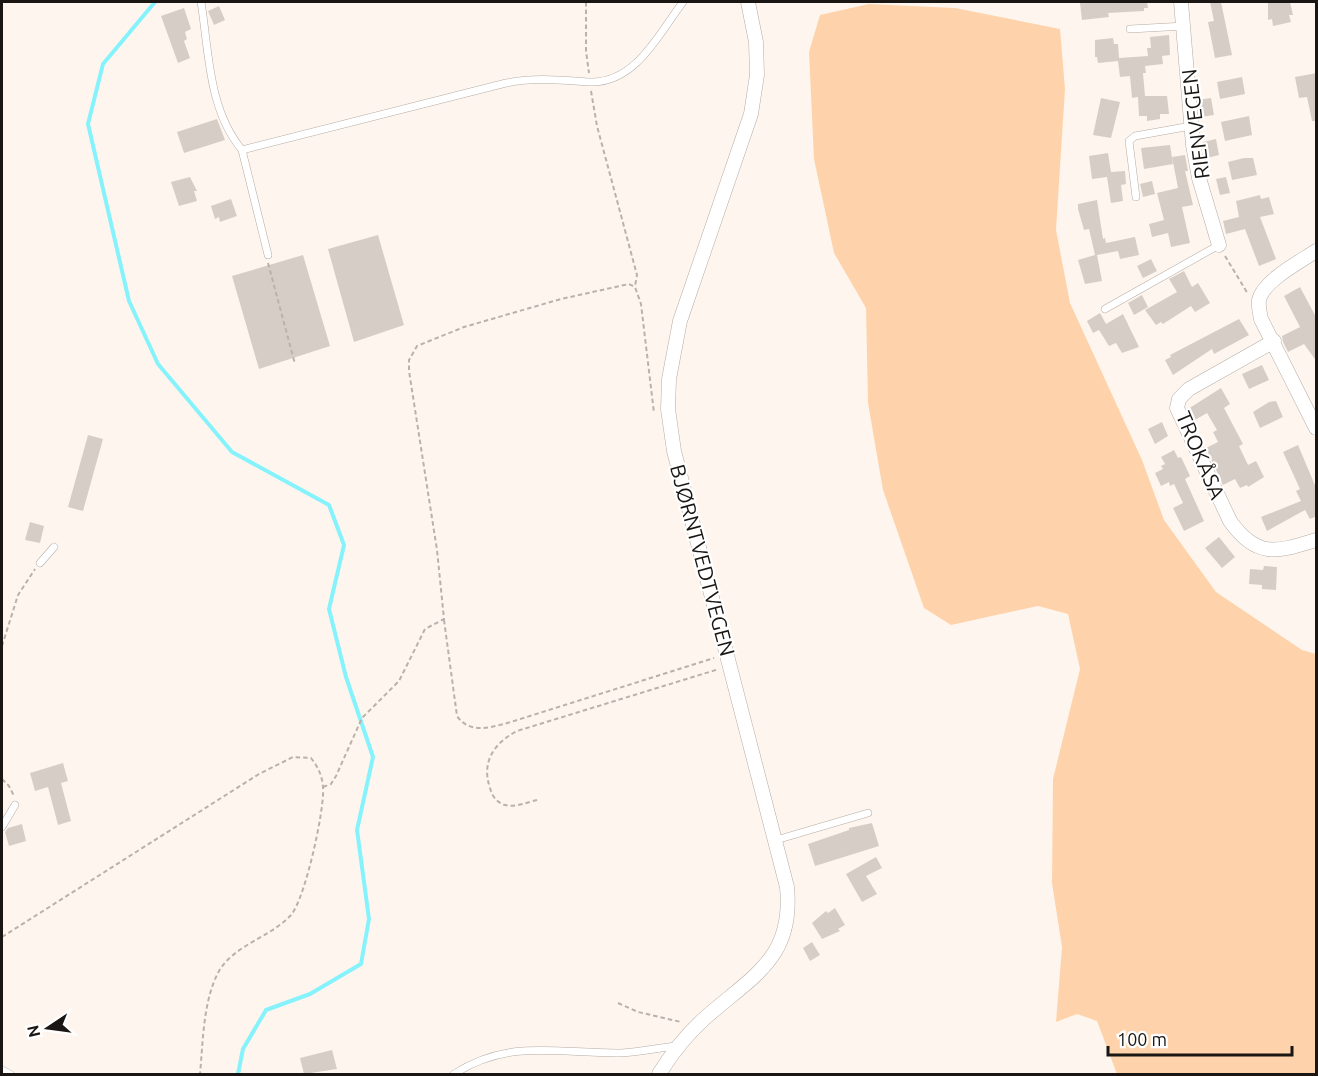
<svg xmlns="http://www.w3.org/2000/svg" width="1318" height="1076" viewBox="0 0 1318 1076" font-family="Ubuntu,sans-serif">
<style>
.green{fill:#fed3ab}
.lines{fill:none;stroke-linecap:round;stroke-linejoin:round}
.stream{stroke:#86f3fc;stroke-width:4}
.building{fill:#d6cec6}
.lane-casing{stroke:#b4aca5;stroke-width:8}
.street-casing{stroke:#b4aca5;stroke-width:15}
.path{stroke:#b9b2ac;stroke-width:2;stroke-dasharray:4.5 3;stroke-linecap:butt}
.lane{stroke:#fff;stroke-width:7}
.street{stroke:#fff;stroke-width:14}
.labels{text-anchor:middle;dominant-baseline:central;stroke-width:4.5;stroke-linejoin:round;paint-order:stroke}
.street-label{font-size:21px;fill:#191613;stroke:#fff}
</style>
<rect width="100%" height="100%" fill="#fef6ee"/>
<path class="green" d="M869 4 955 8 1060 29 1065 89 1056 230 1070 303 1142 460 1164 520 1216 592 1302 650 1316 654V1074H1117L1097 1021 1077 1014 1056 1022 1062 947 1052 883 1053 779 1080 669 1068 614 1038 606 951 625 924 608 883 490 868 403 866 308 834 253 814 159 809 52 820 15Z"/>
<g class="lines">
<path class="stream" d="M155 2 103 64 88 124 129 301 158 364 232 452 329 505 344 545 329 609 346 677 373 757 357 830 369 919 361 964 310 994 266 1010 243 1049 238 1074"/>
</g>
<path class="building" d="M1147 2 1148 8H1144V11L1108 13 1109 17 1082 20 1080 3Z
M1210 2H1221L1232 55 1215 58 1208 22 1214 21Z
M1268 2H1290L1293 15H1289L1291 22 1273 26 1272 19 1268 20Z
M219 6 225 20 214 25 208 11Z
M184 8 191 29 185 32 187 39 184 41 190 58 178 63 161 16Z
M1169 35 1170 55 1162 56 1163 64 1145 66 1146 73H1143L1145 96H1167L1169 114H1160V119L1147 121V116H1139L1138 97 1132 98 1130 76 1120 77 1118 61 1098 63 1097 57H1095V40L1113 38 1114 44H1118L1119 58 1148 56 1147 48H1151L1150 37Z
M1317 73V121H1312L1307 97 1299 98 1295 77Z
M1242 77 1245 94 1220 99 1217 82Z
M1101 98 1120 102 1111 138 1093 135Z
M1211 98 1214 115 1201 117 1198 100Z
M1249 116 1252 135 1225 141 1221 122Z
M217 119 225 140 184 153 177 132Z
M1216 139 1219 155 1207 158 1203 142Z
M1170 145 1173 164 1144 169 1141 148Z
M1108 153 1111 172 1125 171 1126 184 1121 185 1123 201 1111 203 1107 177 1092 179 1089 156Z
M1185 155 1188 171H1185L1193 205 1182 207 1190 243 1171 247 1168 233 1152 237 1149 224 1164 220 1157 193 1178 188 1172 157Z
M1244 158H1253L1257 175 1232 180 1228 162Z
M190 177 197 191H194L197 201 179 206 171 182Z
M1226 177 1230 193 1220 195 1216 179Z
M1152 181 1155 194 1143 197 1140 184Z
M1260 195 1261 199 1269 197 1274 214 1260 217 1276 259 1259 266 1245 229 1226 234 1223 221 1239 217 1236 201Z
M231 199 237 216 220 222 219 217 215 219 211 206Z
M1097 200 1103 239 1105 238 1106 243 1135 237 1139 255 1120 259 1118 251 1097 255 1102 281 1085 284 1078 260 1095 255 1089 229 1084 230 1078 209V204Z
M378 235 404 325 354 342 328 249Z
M303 255 330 346 259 369 232 276Z
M1151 259 1157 271 1143 278 1137 266Z
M1184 271 1192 287 1198 283 1210 303 1195 312 1191 306 1163 324 1161 322 1156 325 1145 310 1177 292 1169 279Z
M1300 287 1317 319V362L1304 344 1288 352 1283 342 1282 336 1300 327 1284 296Z
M1142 295 1148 307 1134 315 1128 303Z
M1100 313 1106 324 1123 314 1139 347 1122 353 1116 343 1109 346 1099 330 1093 333 1087 321Z
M1239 319 1249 335 1214 354 1212 349 1173 375 1165 360 1171 357 1170 355Z
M1262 365 1269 380 1249 389 1242 374Z
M1221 388 1230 404 1224 408 1243 444 1239 446 1248 465 1256 461 1264 477 1248 487 1247 485 1240 488 1235 479 1223 485 1206 448 1218 442 1213 432 1217 430 1207 413 1195 420 1188 409Z
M1276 401 1283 417 1260 428 1253 412 1269 402Z
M1162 422 1168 436 1155 444 1148 429Z
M88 435 103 439 83 511 68 507Z
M1298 445 1317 490V516L1310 519 1305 510 1267 531 1261 517 1301 501 1296 491 1300 489 1283 452Z
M1174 450 1178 458 1181 457 1190 476 1185 479 1204 521 1184 531 1173 508 1183 503 1174 484 1170 486 1169 482 1161 486 1155 473 1163 469 1161 466 1165 464 1161 457Z
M30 522 44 526 40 543 25 540Z
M1219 537 1235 557 1222 568 1205 548Z
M1264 566 1277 567 1276 590 1262 589V585L1249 584 1250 569 1263 570Z
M63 763 68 781 61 783 71 821 58 825 48 787 35 791 30 773Z
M872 823 879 846 815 866 808 844 849 830V828Z
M22 824 26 841 9 846 5 832 8 828Z
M876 857 882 868 866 876 877 894 862 902 846 874Z
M835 908 845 925 838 929 840 931 822 939 812 923 826 911 828 913Z
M812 942 820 955 810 961 803 948Z
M332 1050 337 1069 304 1074 300 1058Z"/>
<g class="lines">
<defs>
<path id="lane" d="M201 2C209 51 208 109 242 150L506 83C535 77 560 80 589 82 636 84 659 33 683 2
M1130 29 1185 26
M242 150 268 255
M1136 197 1129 141 1135 136 1191 126
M1105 309 1219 245
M40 563 54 547
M2 827 15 805
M776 840 868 813
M2 1070 10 1074
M454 1074C509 1038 559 1054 621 1053 639 1052 658 1048 676 1046"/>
<path id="street" d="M1181 2 1193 145 1199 178 1219 245
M1316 251C1301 261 1263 281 1259 300 1258 306 1260 313 1261 319L1316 428
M1274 341 1189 389 1179 399 1177 408 1230 521C1257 559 1277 552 1316 540
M659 1074C672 1053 686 1035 705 1018 752 976 794 959 787 887L674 451 668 409 669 379 680 321 751 114 757 75 756 42 748 2"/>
</defs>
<use href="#lane" class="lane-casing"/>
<use href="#street" class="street-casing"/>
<path class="path" d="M586 2V51L589 73
M591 91 597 126 637 275 635 286
M1225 256 1248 294
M268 263 295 364
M444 620 457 716C470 735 492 727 511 722L714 658
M2 646 18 595 35 569
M2 779 9 786 14 796
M323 787 331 784 336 776 362 718 399 681 425 629 444 619 437 550 409 371V360L417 346 464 327 561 299 629 284 635 287 641 304 654 413
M537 800C528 802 514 808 505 805 497 803 492 796 490 788 481 762 494 743 517 731L719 669
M2 937 259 774 293 757 311 758C318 767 322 775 323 787 325 809 305 899 291 915 271 937 234 945 219 971 203 1000 203 1042 200 1074
M618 1003 638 1012 681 1022"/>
<use href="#lane" class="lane"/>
<use href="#street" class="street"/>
</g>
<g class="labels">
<g class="street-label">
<text transform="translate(1195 124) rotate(-97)">RIENVEGEN</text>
<text transform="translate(1201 455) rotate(67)">TROKÅSA</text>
<text transform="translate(703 560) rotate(75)">BJØRNTVEDTVEGEN</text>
</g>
</g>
<rect width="1318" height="1076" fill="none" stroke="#191613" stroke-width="6"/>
<g transform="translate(48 1028) rotate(257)" stroke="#ffffff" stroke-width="4.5" paint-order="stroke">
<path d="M0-4.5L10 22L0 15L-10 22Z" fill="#191613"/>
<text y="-9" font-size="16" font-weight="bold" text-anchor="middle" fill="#191613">N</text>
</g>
<path d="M1108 1046v9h184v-9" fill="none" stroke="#191613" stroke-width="3"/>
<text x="1117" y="1046" font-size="18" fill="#191613" stroke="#ffffff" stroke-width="4.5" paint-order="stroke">100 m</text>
</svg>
